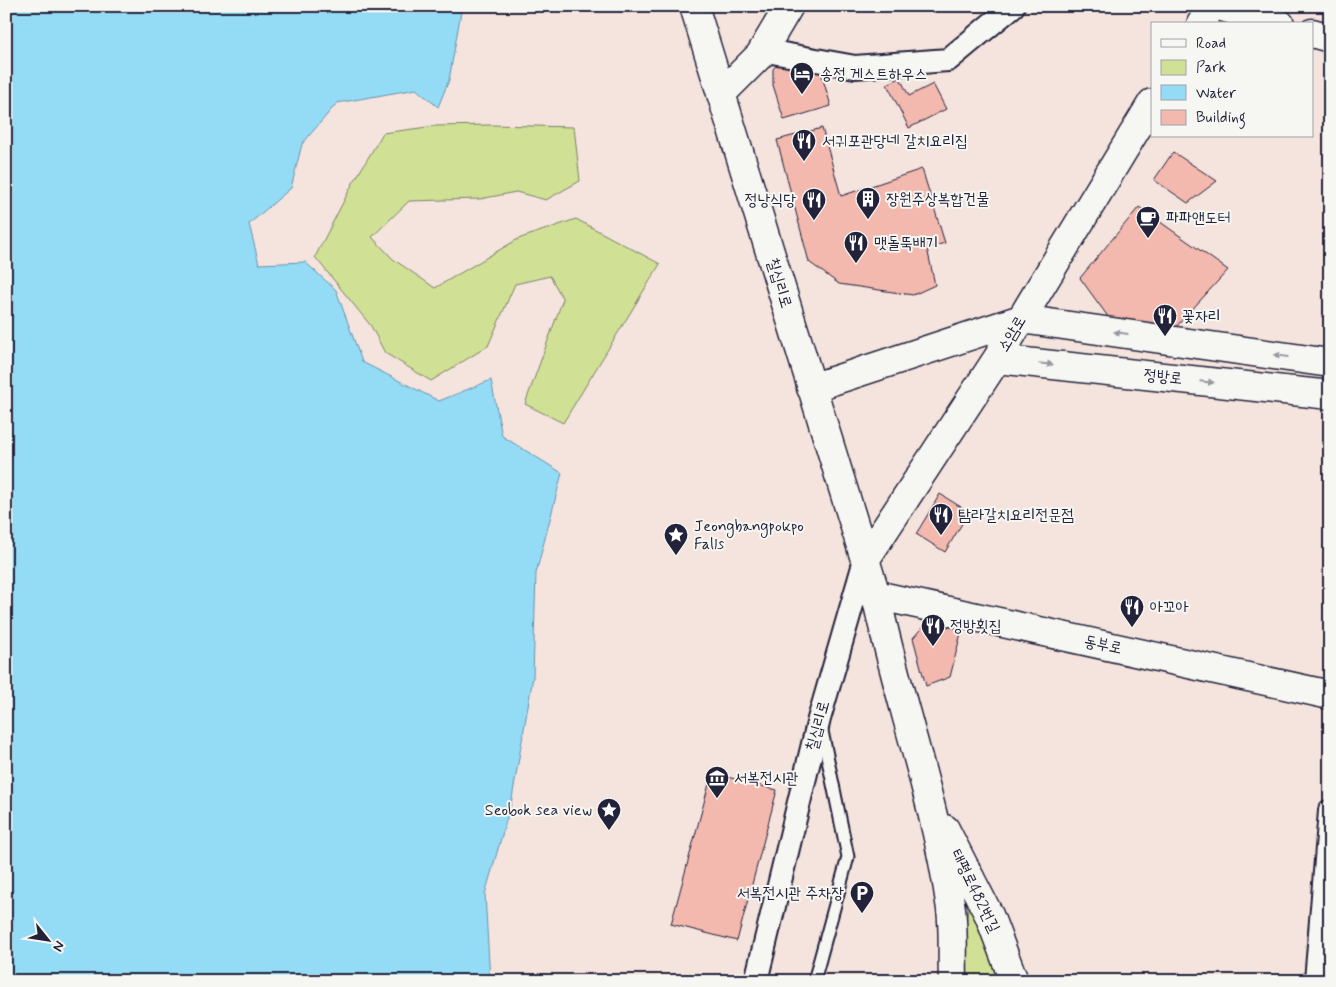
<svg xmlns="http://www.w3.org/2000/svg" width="1336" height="987" viewBox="0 0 1336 987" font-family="Mynerve,'Poor Story',sans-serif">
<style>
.green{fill:#d0e094;stroke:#798168}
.water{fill:#94dcf6;stroke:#6692ab}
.building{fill:#f3b8ae;stroke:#22223b}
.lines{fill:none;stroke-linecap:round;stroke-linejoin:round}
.lane-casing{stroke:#22223b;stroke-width:15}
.street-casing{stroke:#22223b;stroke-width:26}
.secondary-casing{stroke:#22223b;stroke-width:31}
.lane{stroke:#f6f6f2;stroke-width:11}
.street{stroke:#f6f6f2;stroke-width:22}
.secondary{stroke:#f6f6f2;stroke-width:28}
.oneway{fill:#9797a0}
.labels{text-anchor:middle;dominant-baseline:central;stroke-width:4;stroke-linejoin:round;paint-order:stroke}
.poi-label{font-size:16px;fill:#22223b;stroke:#f6f6f2;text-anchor:start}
.street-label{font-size:16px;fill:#22223b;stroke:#f6f6f2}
</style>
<rect width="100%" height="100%" fill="#f5e3de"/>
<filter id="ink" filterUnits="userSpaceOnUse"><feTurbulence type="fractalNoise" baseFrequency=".02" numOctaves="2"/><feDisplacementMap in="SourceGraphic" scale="10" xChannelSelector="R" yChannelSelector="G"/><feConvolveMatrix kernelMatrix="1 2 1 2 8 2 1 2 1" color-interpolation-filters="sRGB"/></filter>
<g filter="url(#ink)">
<path class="green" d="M491 125 574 127 580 181 546 200 516 192 480 199 409 201 372 237 393 259 435 288 518 239 576 219 660 264 563 423 525 404 563 299 550 276 515 284 488 346 431 381 385 353 371 326 315 257 353 183 383 133 435 126Z
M971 879 1000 981H960Z"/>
<path class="water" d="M6 6H462L449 80 438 107 416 89 337 103 302 144 291 188 249 224 259 264 305 262 336 290 362 362 439 401 491 380 502 436 562 473 536 573 533 677 511 804 485 894 490 981H6Z"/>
<path class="building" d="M782 59 795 70 819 66 831 106 784 120 773 85V69Z
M900 78 909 96 933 84 946 109 909 128 887 84Z
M822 128 841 196 922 169 945 243 927 248 935 285 913 295 839 284 809 262 777 140Z
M1173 152 1217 181 1188 203 1154 180Z
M1139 207 1228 270 1176 327 1109 318 1080 278Z
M940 494 969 512 945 552 916 534Z
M926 623 962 629 950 677 926 686 913 638Z
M712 773 777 790 737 941 671 924Z"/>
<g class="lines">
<defs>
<path id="lane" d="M814 981 848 857 822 731"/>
<path id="street" d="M765 47 772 52 855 67 948 60 1013 6
M756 981 819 719 865 560
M1316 981 1330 811"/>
<path id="secondary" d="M694 6 876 595C898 700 936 801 951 909 954 932 952 957 953 981
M1219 6 1280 24
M1201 24 1211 6
M1312 33 1330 38
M721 94 760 55 789 6
M997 359 1330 395
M811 388 1021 319 1330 363
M865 560 997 359 1152 103
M876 595 1330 695
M945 829 989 915 1014 981"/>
</defs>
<use href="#lane" class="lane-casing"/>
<use href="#street" class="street-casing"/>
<use href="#secondary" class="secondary-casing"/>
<use href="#lane" class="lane"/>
<use href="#street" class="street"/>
<use href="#secondary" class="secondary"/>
</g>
<defs><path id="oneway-solid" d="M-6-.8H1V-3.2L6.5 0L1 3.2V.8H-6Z" transform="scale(1.25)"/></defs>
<g class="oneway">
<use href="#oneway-solid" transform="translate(1121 333) rotate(-172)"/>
<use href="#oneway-solid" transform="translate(1281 356) rotate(-172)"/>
<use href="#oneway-solid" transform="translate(1046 364) rotate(6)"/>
<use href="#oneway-solid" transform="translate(1207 382) rotate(6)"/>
</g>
</g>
<defs>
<symbol id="hotel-pin" viewBox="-11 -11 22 30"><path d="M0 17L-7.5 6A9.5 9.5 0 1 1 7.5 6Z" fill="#22223b" stroke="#f6f6f2"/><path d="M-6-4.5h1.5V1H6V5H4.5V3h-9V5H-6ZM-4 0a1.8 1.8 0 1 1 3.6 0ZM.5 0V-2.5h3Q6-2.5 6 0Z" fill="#fff"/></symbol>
<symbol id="restaurant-pin" viewBox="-11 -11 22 30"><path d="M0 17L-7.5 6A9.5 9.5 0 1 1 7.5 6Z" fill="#22223b" stroke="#f6f6f2"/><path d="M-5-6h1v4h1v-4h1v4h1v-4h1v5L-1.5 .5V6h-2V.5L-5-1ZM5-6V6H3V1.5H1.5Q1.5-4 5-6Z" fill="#fff"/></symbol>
<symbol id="building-pin" viewBox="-11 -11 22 30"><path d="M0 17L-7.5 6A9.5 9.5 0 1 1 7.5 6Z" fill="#22223b" stroke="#f6f6f2"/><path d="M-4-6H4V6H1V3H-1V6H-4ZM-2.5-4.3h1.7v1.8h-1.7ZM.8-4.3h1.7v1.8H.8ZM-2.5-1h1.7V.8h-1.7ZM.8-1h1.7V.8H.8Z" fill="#fff"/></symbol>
<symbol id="cafe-pin" viewBox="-11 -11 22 30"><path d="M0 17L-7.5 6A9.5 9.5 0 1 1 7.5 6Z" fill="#22223b" stroke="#f6f6f2"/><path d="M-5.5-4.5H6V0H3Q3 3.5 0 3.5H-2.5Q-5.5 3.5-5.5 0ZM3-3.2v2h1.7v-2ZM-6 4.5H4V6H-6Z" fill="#fff"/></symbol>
<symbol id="sight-pin" viewBox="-11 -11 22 30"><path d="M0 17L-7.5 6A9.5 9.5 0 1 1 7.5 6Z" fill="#22223b" stroke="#f6f6f2"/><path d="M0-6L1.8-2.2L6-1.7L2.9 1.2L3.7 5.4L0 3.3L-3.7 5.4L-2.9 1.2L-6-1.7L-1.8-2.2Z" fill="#fff"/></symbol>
<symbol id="museum-pin" viewBox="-11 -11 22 30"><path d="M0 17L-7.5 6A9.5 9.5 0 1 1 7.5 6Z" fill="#22223b" stroke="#f6f6f2"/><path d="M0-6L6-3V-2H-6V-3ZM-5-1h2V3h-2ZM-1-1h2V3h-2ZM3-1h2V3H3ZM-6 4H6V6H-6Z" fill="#fff"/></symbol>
<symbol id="parking-pin" viewBox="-11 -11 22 30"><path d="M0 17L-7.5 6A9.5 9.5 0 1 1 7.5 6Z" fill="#22223b" stroke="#f6f6f2"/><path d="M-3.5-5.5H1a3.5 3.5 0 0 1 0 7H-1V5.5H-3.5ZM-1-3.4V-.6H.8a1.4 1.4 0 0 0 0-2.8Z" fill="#fff"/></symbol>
</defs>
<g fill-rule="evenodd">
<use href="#hotel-pin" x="788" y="60" width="28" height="38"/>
<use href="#restaurant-pin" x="790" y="127" width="28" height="38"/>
<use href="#building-pin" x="854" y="185" width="28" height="38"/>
<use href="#restaurant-pin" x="800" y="186" width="28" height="38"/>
<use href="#cafe-pin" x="1134" y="204" width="28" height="38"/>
<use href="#restaurant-pin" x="842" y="229" width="28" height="38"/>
<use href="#restaurant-pin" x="1151" y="302" width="28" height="38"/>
<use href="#restaurant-pin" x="927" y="501" width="28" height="38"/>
<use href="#sight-pin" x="662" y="521" width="28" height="38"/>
<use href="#restaurant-pin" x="1118" y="593" width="28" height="38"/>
<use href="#restaurant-pin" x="919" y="612" width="28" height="38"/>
<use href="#museum-pin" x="703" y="764" width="28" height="38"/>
<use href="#sight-pin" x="595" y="796" width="28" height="38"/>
<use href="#parking-pin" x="848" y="879" width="28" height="38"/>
</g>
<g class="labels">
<g class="poi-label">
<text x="820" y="74">송정 게스트하우스</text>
<text x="822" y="141">서귀포관당네 갈치요리집</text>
<text x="886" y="199">장원주상복합건물</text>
<text x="796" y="200" text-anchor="end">정낭식당</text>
<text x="1166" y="218">파파앤도터</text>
<text x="874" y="243">맷돌뚝배기</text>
<text x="1182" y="316">꽃자리</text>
<text x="958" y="515">탐라갈치요리전문점</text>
<text x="694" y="526">Jeongbangpokpo<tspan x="694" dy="18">Falls</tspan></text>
<text x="1150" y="607">아꼬아</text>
<text x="950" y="626">정방횟집</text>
<text x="734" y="778">서복전시관</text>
<text x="592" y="810" text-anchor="end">Seobok sea view</text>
<text x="844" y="893" text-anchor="end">서복전시관 주차장</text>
</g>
<g class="street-label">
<text transform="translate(779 283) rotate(73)">칠십리로</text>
<text transform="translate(1012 334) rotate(-59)">소암로</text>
<text transform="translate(1163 377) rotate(6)">정방로</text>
<text transform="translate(1103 645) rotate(12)">동부로</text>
<text transform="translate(818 726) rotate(-75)">칠십리로</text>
<text transform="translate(975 891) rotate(64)">태평로482번길</text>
</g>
</g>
<rect width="1336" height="987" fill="none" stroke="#f6f6f2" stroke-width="25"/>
<rect x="12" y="12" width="1311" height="962" fill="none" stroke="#22223b" stroke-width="2" filter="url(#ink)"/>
<rect x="1151" y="22" width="162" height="115" fill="#f6f6f2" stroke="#a1a1a9"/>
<rect x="1161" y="39" width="25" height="8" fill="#f6f6f2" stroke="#a1a1a9"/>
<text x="1196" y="48" font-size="15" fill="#22223b">Road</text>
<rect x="1161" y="60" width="25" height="15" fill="#d0e094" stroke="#a1a1a9"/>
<text x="1196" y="72" font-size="15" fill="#22223b">Park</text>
<rect x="1161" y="85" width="25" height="15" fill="#94dcf6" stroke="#a1a1a9"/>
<text x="1196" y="98" font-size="15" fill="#22223b">Water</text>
<rect x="1161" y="110" width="25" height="15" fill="#f3b8ae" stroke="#a1a1a9"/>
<text x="1196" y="122" font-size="15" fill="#22223b">Building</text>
<g transform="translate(48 940) rotate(120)" stroke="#f6f6f2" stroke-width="4" paint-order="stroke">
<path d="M0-4L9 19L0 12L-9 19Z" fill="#22223b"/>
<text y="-8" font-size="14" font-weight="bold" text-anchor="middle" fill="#22223b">N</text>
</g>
</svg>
